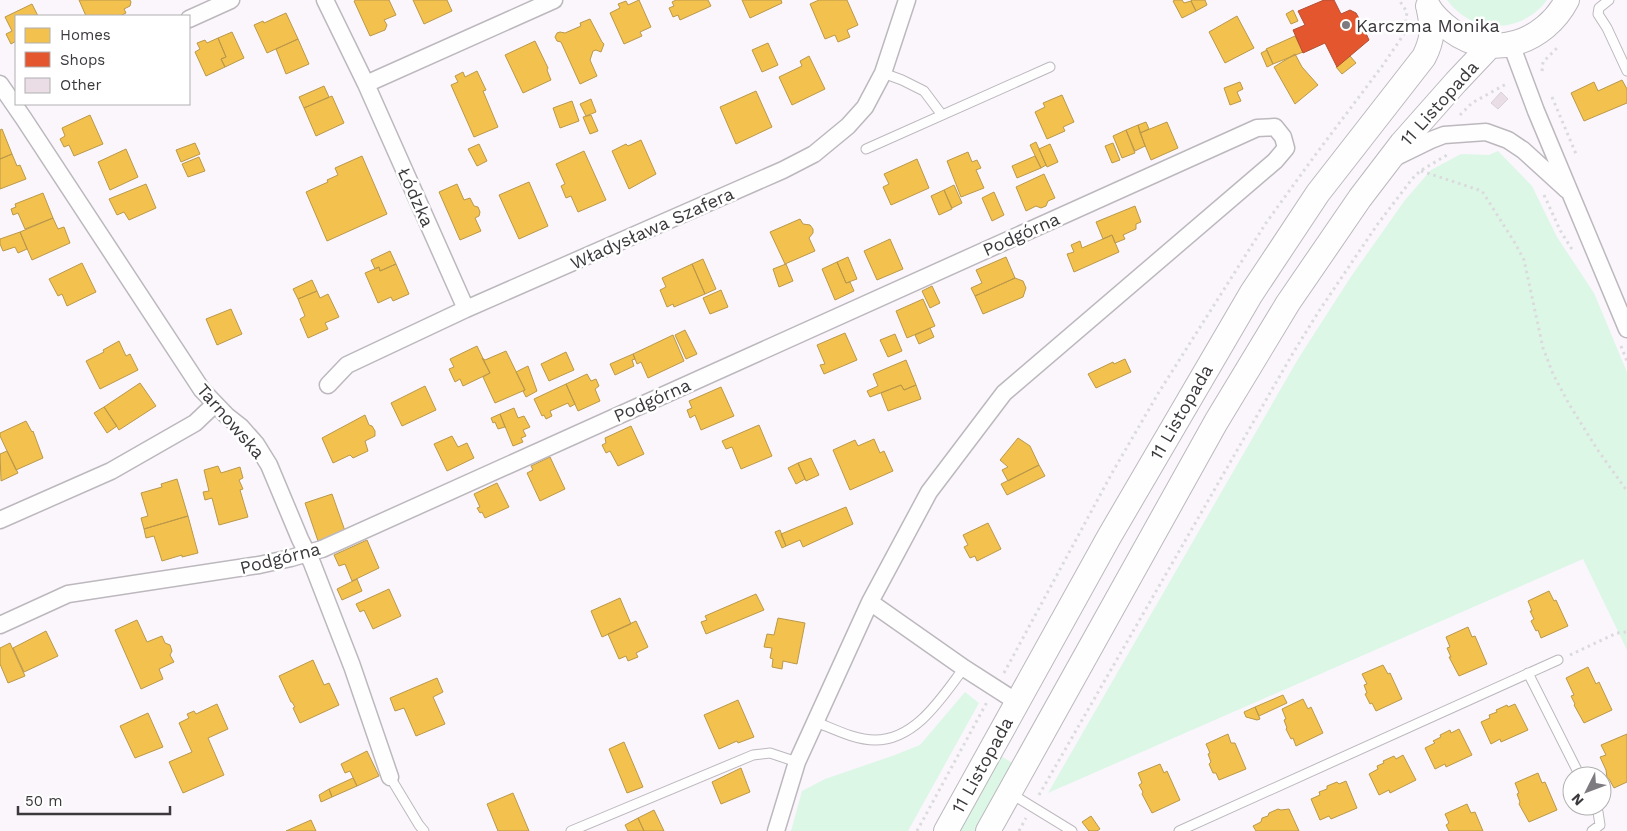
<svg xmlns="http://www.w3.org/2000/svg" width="1627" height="831" viewBox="0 0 1627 831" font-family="'Work Sans',sans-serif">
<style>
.green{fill:#ddf7e7}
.homes{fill:#f2c14e;stroke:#bb9849}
.shops{fill:#e4572e;stroke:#b24e32}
.building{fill:#eadde6;stroke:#d6d2d6}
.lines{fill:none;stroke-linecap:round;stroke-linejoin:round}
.lane-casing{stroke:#bcb8bd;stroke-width:11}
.street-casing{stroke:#bcb8bd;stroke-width:19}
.secondary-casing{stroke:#bcb8bd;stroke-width:26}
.path{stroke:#dbdadc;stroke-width:3;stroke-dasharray:2.5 4;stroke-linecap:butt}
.lane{stroke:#fefeff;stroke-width:9}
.street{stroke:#fefeff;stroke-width:16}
.secondary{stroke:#fefeff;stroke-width:24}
.poi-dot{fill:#7e7b80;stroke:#fff;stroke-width:2}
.labels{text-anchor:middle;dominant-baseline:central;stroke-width:5;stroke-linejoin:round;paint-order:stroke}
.poi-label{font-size:18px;fill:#3c393d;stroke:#fff;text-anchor:start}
.street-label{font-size:18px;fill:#3c393d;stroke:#fff}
</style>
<rect width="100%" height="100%" fill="#faf6fc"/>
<path class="green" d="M1447 0H1547C1522 34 1472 35 1447 0Z
M1498 151 1532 186 1557 237 1594 293 1627 372V650L1583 559 1048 793 1298 359 1350 278 1405 200 1431 170 1461 154 1489 155Z
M965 692 979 703 908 831H791L802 791 825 779 892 756 920 745Z
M1001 756 1014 764 976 831H959Z"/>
<path class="homes" d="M79 0H130L131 2 130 6 124 9 126 13 120 16H86Z
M356 0H389L396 15 384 20 387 25 385 30 370 36 354 1Z
M413 0H447L452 11 424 24Z
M639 0 651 27 640 32 642 36 624 44 610 13 620 8 618 4 626 1 628 5Z
M676 0H708L711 6 680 20 678 15 673 17 669 8 674 6 672 2Z
M742 0H781L782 3 750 18Z
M819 0H847L858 25 847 30 850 37 838 42 835 35 825 39 810 4Z
M1175 0H1182L1184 3 1191 1 1196 11 1182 18 1173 1Z
M1192 0H1205L1207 5 1196 11 1191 1Z
M32 4 38 16H16V41L11 44 6 34 12 31 5 17Z
M1293 10 1298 21 1291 24 1286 14Z
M286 13 298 39 267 53 254 25 263 21 264 23Z
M1237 16 1254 48 1225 63 1209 32Z
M590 19 602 42 604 44 601 52 596 50 593 51 590 60 597 76 580 84 561 42 557 41 555 37 557 33 560 32 565 33 581 26 580 23Z
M232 32 244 58 225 67 221 59 226 57 218 38Z
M1295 36 1303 52 1273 64 1266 49Z
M218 38 226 57 221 59 225 67 206 76 195 52 200 49 197 43 205 40 207 43Z
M298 39 309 64 286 74 276 49Z
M535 41 548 68 547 70 551 80 523 93 505 55Z
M768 43 778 65 762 72 752 50Z
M1267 50 1273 64 1267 67 1261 53Z
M1295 54 1302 67 1318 85 1295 104 1274 67Z
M809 56 825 89 792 105 779 77 802 66 800 61Z
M1350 56 1356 63 1342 74 1336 67Z
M477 71 486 90 483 91 498 127 474 137 451 85 458 82 455 76 463 72 465 77Z
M1622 80 1627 89V103L1584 121 1571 93 1594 82 1598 91Z
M1240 82 1243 89 1237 92 1241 101 1230 105 1224 88Z
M324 86 329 97 304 108 299 97Z
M756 91 772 127 736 144 720 107Z
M1062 95 1074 122 1063 127 1065 131 1047 139 1035 112 1045 107 1043 103Z
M332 96 344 123 316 136 304 108Z
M591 99 596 112 586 116 580 104Z
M572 101 579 121 560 128 553 108Z
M90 115 103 144 74 156 69 145 64 147 60 139 65 136 62 128Z
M591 115 598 131 590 134 583 117Z
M1146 122 1149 129 1140 133 1138 125Z
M1167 122 1178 148 1151 160 1140 133Z
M1138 125 1145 146 1135 151 1126 130Z
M2 129 12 154 0 159V130Z
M1126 130 1135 153 1122 158 1113 136Z
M641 140 656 174 629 189 612 151 626 144 628 146Z
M1036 142 1046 165 1041 168 1030 145Z
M195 143 200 154 181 162 176 150Z
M1113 143 1120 160 1112 163 1105 146Z
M479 144 487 161 477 166 468 149Z
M1050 144 1058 162 1047 167 1039 149Z
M126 149 138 177 110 190 98 162Z
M584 151 606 200 578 212 571 196 566 198 561 186 565 184 556 164Z
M968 152 972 162 977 160 981 168 976 170 984 188 961 197 947 161Z
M12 154 17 166 20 165 26 179 0 189V159Z
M362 156 387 214 327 241 306 192 328 182 327 180 338 175 335 168Z
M1035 156 1041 168 1017 178 1012 166Z
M199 157 205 171 188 177 182 164Z
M917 159 929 188 891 205 883 187 889 184 884 174Z
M1044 174 1055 198 1048 201 1046 206 1041 208 1036 206 1026 211 1016 187Z
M529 182 548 226 519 239 499 195Z
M146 184 156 208 129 220 124 212 117 215 109 199Z
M457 184 464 200 470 198 474 206 478 207 480 212 479 216 475 218 481 231 460 240 439 192Z
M954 185 962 203 952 208 944 190Z
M944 190 952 209 939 215 931 196Z
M994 192 1004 215 992 221 982 198Z
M43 193 53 218 25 229 18 213 13 215 11 209 16 207 15 204Z
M1135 206 1141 222 1136 224V229L1123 235 1125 239 1115 243 1112 235 1103 239 1096 222Z
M53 218 58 229 64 227 70 243 32 260 20 232Z
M800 219 803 224 810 225 813 229V233L809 238 815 251 785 264 770 232Z
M20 232 27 249 18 253 15 247 3 251 0 244V239Z
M1112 235 1119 252 1074 272 1067 254 1074 252 1071 245 1080 241 1082 248Z
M890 239 903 269 877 280 864 251Z
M390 251 396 264 380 271 379 267 375 269 371 260Z
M848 257 857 279 846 283 837 262Z
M1006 257 1015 278 975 296 971 288 982 283 976 270Z
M703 259 716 289 705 294 692 264Z
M837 262 846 283 850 282 854 291 835 300 822 269Z
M82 263 96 292 67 306 62 294 58 296 49 279Z
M396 264 409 294 393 301 391 297 378 303 365 273 379 267 380 271Z
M692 264 705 294 674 307 673 304 667 307 660 290 666 287 662 278Z
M786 264 793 281 779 287 773 269Z
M1015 278 1023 281 1026 288 1023 297 983 314 975 296Z
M312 280 317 291 298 299 293 289Z
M932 286 940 303 930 308 922 291Z
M721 290 728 307 710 314 703 298Z
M317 291 320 298 328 294 339 317 325 323 328 329 308 338 300 319 305 316 298 299Z
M923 299 935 326 907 338 896 311Z
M231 309 242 334 217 345 206 319Z
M930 328 934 337 919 344 915 335Z
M685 330 697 354 686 359 675 335Z
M845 333 857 360 824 374 820 365 825 364 817 345Z
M895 334 902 351 888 357 880 340Z
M673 335 684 361 648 378 641 362 637 364 633 354Z
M119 341 126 356 130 354 138 370 100 389 86 361 104 352 103 350Z
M477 346 490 373 463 386 460 379 455 382 449 369 454 367 450 359Z
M506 351 525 390 495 403 483 377 490 373 482 358 485 360Z
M566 352 574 370 549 381 541 364Z
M633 354 635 359 632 360 634 366 615 375 610 364Z
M1125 359 1131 372 1096 388 1088 374 1113 362 1114 364Z
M906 360 916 385 904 390 901 385 870 397 867 391 878 386 873 374Z
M528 366 537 391 526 397 523 391 525 390 516 372Z
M587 374 591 381 596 379 599 386 595 389 600 401 578 411 566 384Z
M140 383 156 406 119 430 104 407Z
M566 384 575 404 570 407 568 403 550 411 552 416 546 419 544 415 542 416 534 399Z
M901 385 904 390 916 385 921 399 888 411 881 393Z
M425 386 436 410 402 426 391 403Z
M721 387 734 416 701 430 695 415 690 418 687 410 692 408 689 401Z
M104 407 117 426 107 433 94 413Z
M514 408 518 418 524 416 530 427 523 430 526 436 521 438 523 442 513 446 500 414Z
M500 414 505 427 498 429 495 422 493 423 491 418Z
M365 415 369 425 372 426 375 431V436L365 441 368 451 353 458 350 455 333 463 322 438Z
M26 421 32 432 33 431 43 458 16 470 0 436V433Z
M759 425 772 456 741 469 732 447 726 449 722 441Z
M631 426 644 454 618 466 610 451 606 453 602 445 606 443 605 438Z
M452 436 458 447 467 443 474 458 447 471 434 444Z
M1018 438 1030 446 1039 465 1008 481 1002 470 1008 467 1000 460Z
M874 439 880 453 884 451 893 471 850 490 833 450 855 440 858 446Z
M7 451 18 473 1 481 0 454Z
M550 457 565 489 540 501 527 473 533 470 531 466Z
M811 458 819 475 806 481 798 463Z
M798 463 805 479 796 484 788 468Z
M1039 465 1045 476 1007 495 1001 484Z
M218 466 221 473 240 467 243 478 239 480 243 489 240 490 248 517 219 525 212 498 205 500 203 492 209 491 204 470Z
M177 479 188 516 144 529 141 518 148 516 141 493 162 487 161 484Z
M497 483 509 507 485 518 482 512 480 513 477 508 480 507 474 494Z
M332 494 345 531 318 541 305 503Z
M846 507 853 524 803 547 800 540 786 546 781 534Z
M188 516 198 553 182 557V555L162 561 154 536 146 538 144 529Z
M988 523 1001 549 977 561 975 556 970 558 964 547 968 545 963 535Z
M780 530 786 546 782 548 775 532Z
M367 540 379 568 352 581 345 564 339 566 334 555Z
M357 579 362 591 342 600 337 589Z
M389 589 401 616 373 629 364 610 360 612 356 604Z
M1549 591 1554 601 1556 600 1568 626 1541 638 1538 630 1536 631 1531 621 1534 619 1530 611H1532L1528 601Z
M756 594 764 610 706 634 701 622 707 620 705 616Z
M620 598 631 624 602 637 591 611Z
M778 618 805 623 797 664 783 661 782 669 772 667 773 659 770 658 772 648 764 647 767 634 774 635Z
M137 620 147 642 162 636 165 643 170 645 172 651 170 655 174 662 159 669 163 679 141 689 115 630Z
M636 621 648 647 636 653 638 657 628 661 626 656 619 659 608 634Z
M1468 627 1472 637 1475 636 1487 664 1459 676 1449 657H1451L1447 648 1450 647 1446 637Z
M46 631 58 656 24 672 13 648Z
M10 643 25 676 8 683 0 664V648Z
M313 660 324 685 329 683 339 705 300 723 293 708 295 707 292 702H291L279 676Z
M1383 665 1388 674 1390 673 1402 699 1376 711 1372 703 1370 704 1365 694 1367 693 1364 685 1367 684 1362 674Z
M1588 667 1596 684 1599 682 1612 710 1584 723 1574 705 1575 704 1571 696 1574 695 1566 678Z
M437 678 443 692 433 697 445 724 416 736 404 708 395 711 390 698Z
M1283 695 1287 703 1259 716 1255 707Z
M1303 699 1308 709 1311 707 1323 733 1296 746 1293 738 1291 739 1286 729 1287 728 1284 720 1286 719 1282 709Z
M738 700 754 737 738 743 737 741 719 749 704 715Z
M217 704 228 729 208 738 224 775 183 793 169 762 192 752 179 723 189 718 187 714 194 711 196 714Z
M1515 704 1528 730 1501 742 1500 739 1491 744 1481 722 1490 718 1489 715 1497 712 1496 710 1507 705 1508 707Z
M1255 707 1260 719 1257 720 1246 717 1244 712Z
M148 713 163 747 135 758 120 726Z
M1459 729 1472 755 1446 767 1445 764 1435 769 1425 748 1435 743 1433 741 1441 737 1440 735 1450 730 1451 733Z
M1228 734 1231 743H1235L1246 769 1219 780 1216 773H1213L1209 764 1211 762 1208 754 1210 753 1206 744Z
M1627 734V782L1614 788 1609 779 1607 778 1606 770 1600 757 1606 755 1601 745Z
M624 742 643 787 627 793 609 749Z
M367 751 379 776 357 786 350 771 345 773 341 764Z
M1403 755 1416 780 1390 793 1389 790 1379 795 1369 774 1378 769 1377 766 1384 763 1383 761 1394 756 1396 759Z
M1160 764 1164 773 1167 771 1180 800 1152 813 1142 794 1143 792 1139 785 1142 783 1138 773Z
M741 768 750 792 721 804 712 782Z
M1538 773 1542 783 1545 782 1557 810 1529 822 1519 804 1520 802 1517 794 1519 793 1515 783Z
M353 778 357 786 332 797 329 789Z
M1346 781 1357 808 1331 819 1329 816 1320 820 1311 799 1320 795 1319 792 1327 789V786L1337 782 1339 784Z
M329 789 332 797 321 802 319 795Z
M513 793 529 831H498L487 804Z
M1467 804 1471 813 1475 812 1483 831H1449L1446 825 1449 823 1445 814Z
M1278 809 1281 810 1289 809 1299 831H1256L1253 826 1261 822 1262 818 1268 816 1269 813Z
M654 810 664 831H644L638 818Z
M1091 816 1100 829 1097 831H1089L1082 822Z
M638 818 644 831H628L625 825Z
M311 820 316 831H286Z"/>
<path class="shops" d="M1324 0H1334L1341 14 1350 10 1356 13 1361 22 1358 27 1364 29 1369 40 1337 67 1325 43 1303 53 1293 30 1305 25 1298 11Z"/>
<path class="building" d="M1501 92 1508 99 1498 109 1491 103Z"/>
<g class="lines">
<defs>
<path id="lane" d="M1609 0 1599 8 1598 14 1607 28 1627 71
M883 73 902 80 924 91 942 115
M866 149 1050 67
M1528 673 1580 776
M816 722C834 729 855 740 875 740 916 740 942 697 964 668
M390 777 419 825 424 831
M1010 793 1072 831
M571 831 753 755 770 753 797 762
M1179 831 1558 660
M1592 831 1600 825 1598 812 1595 806"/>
<path id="street" d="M325 0 366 84 466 309
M189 19 231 0
M1511 44 1536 111 1627 329
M0 84 24 119 202 390 227 416 241 427 256 444 269 465 300 539 312 563 352 666 390 777
M366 84 554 0
M1394 158 1431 140 1444 135 1486 132 1508 140 1523 150 1567 190
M328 385 347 365 466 309 783 170 814 154 848 126 865 107 883 73 907 0
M0 520 111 471 195 423 215 404
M870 602 964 668 1017 702
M0 625 68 594 259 565 291 558 322 549 1257 128 1275 127 1283 137 1286 148 1275 161 1004 393 929 492 870 602 797 762 776 831"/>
<path id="secondary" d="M1428 6C1433 16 1443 24 1452 31 1493 61 1545 42 1567 0
M946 831 1109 537 1251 294 1318 193 1424 57C1433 39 1433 29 1429 10
M988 831 1216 422 1288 303 1360 198 1402 143 1456 82 1491 45"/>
</defs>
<use href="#lane" class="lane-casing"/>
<use href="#street" class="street-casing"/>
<use href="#secondary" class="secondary-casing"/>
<path class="path" d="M1542 71 1543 62 1557 48
M1552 97 1576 154
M1460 115 1472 103 1508 83
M1421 171 1482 191 1515 243 1524 260 1543 348 1553 374 1569 404 1597 449 1627 491
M1544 195 1560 230 1573 251
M1621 346 1627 361
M1570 655 1617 633 1627 632
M1004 673 1112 473 1159 392 1266 223 1313 158 1383 65 1404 34 1407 12 1399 0
M1039 795 1293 353 1319 311 1377 225 1412 179 1420 171 1447 155
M917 831 987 702
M1019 831 1026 818"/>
<use href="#lane" class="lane"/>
<use href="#street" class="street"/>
<use href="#secondary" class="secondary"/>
</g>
<circle class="poi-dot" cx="1346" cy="25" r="5"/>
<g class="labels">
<g class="poi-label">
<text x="1356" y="25">Karczma Monika</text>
</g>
<g class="street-label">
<text transform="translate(1439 103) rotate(-48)">11 Listopada</text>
<text transform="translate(416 197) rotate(66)">Łódzka</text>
<text transform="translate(652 228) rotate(-24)">Władysława Szafera</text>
<text transform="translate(1021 234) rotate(-24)">Podgórna</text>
<text transform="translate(652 400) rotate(-24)">Podgórna</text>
<text transform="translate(1181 412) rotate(-60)">11 Listopada</text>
<text transform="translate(231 421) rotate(49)">Tarnowska</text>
<text transform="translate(280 558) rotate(-14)">Podgórna</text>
<text transform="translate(982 765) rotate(-61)">11 Listopada</text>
</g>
</g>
<rect x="15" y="15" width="175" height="90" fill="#ffffff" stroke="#b1b0b1"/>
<rect x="25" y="28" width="25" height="15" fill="#f2c14e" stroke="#b1b0b1"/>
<text x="60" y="40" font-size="15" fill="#3c393d">Homes</text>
<rect x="25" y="52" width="25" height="15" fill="#e4572e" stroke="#b1b0b1"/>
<text x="60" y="65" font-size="15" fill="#3c393d">Shops</text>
<rect x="25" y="78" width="25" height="15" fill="#eadde6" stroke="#b1b0b1"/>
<text x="60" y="90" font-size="15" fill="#3c393d">Other</text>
<g transform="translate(1587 791) rotate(228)"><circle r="24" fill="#ffffff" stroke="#b1b0b1"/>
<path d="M0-4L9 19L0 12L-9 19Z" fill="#7e7b80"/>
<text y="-8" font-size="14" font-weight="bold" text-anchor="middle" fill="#3c393d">N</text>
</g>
<path d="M18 806v8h152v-8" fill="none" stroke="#3c393d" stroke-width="2.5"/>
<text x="25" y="806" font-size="15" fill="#3c393d" stroke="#ffffff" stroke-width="4" paint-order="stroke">50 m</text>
</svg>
